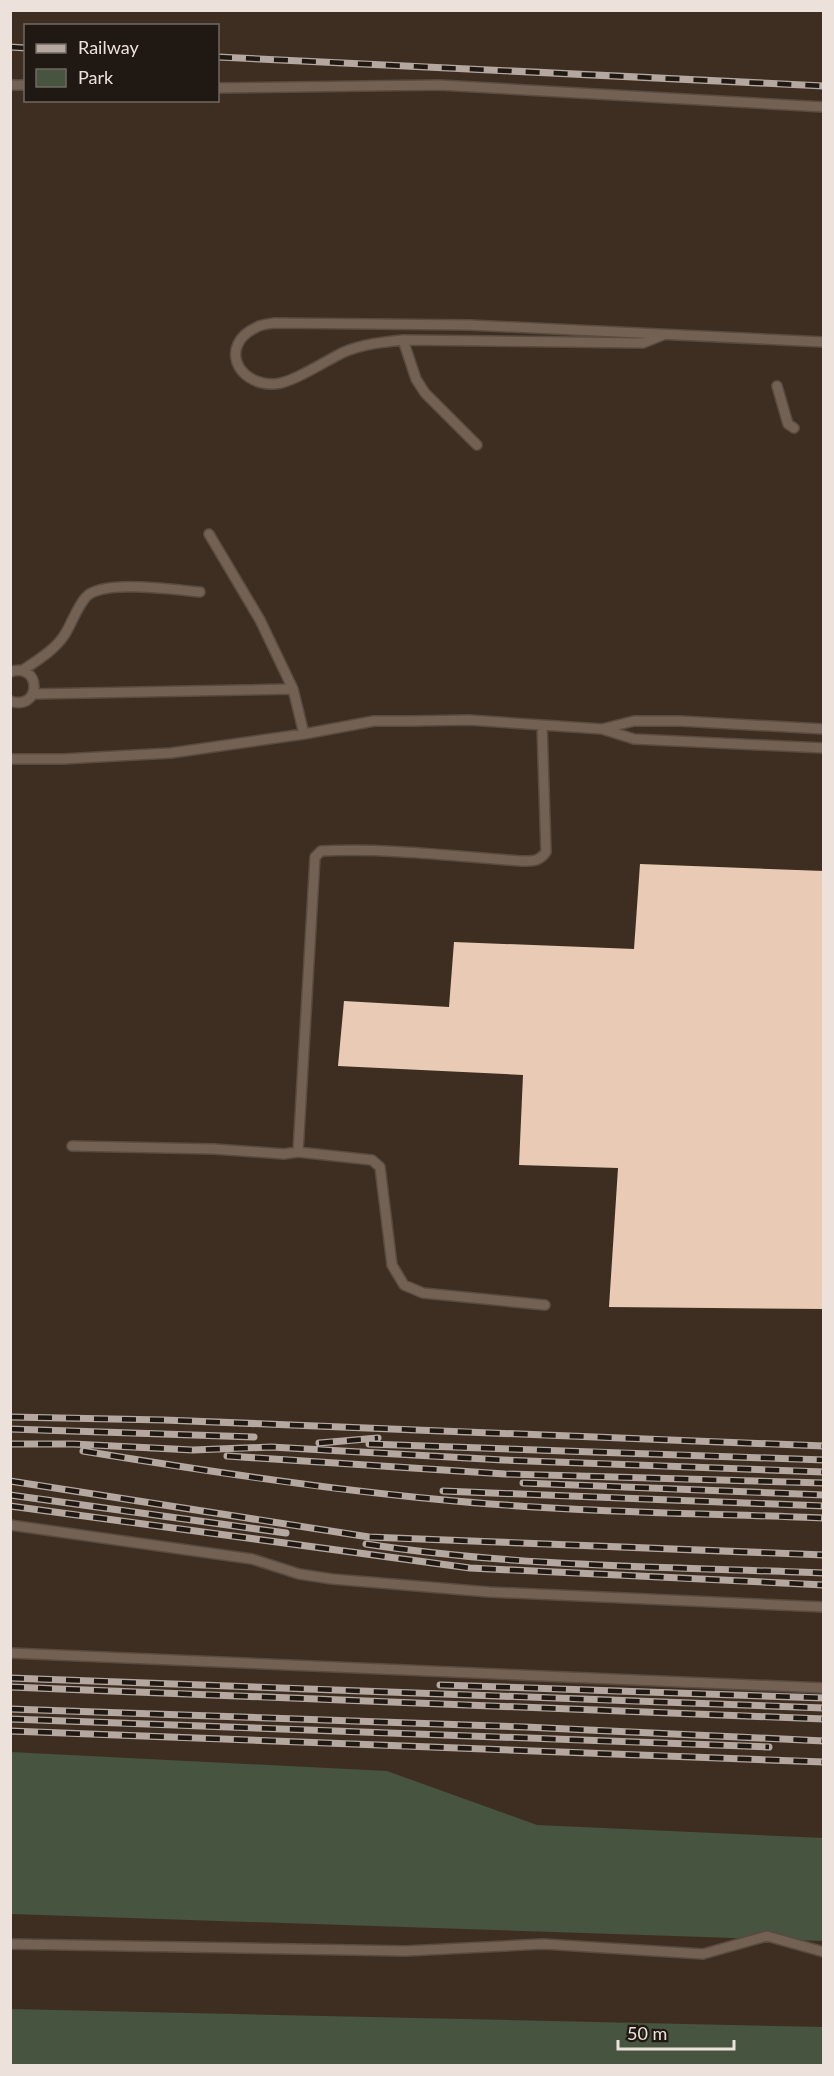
<svg xmlns="http://www.w3.org/2000/svg" width="834" height="2076" viewBox="0 0 834 2076" font-family="Lato,sans-serif">
<style>
.green{fill:#47543f}
.building{fill:#e9cbb5}
.lines{fill:none;stroke-linecap:round;stroke-linejoin:round}
.service-casing{stroke:#594b40;stroke-width:12}
.service{stroke:#736154;stroke-width:9}
.rail-casing{stroke:#b5a8a0;stroke-width:7}
.rail{stroke:#1f1813;stroke-width:4.5;stroke-dasharray:14;stroke-linecap:butt}
</style>
<rect width="100%" height="100%" fill="#3e2e22"/>
<path class="green" d="M11 1752 387 1771 537 1825 823 1838V1941L11 1914Z
M10 2009 823 2027V2065H11Z"/>
<path class="building" d="M640 864 824 871V1309L609 1307 618 1168 519 1165 523 1075 338 1066 344 1001 449 1007 454 942 634 949Z"/>
<g class="lines">
<defs>
<path id="service" d="M10 85H26
M218 88 439 85 824 107
M663 335 643 343 403 340C383 342 363 344 344 352 327 360 291 384 274 384 236 385 219 344 257 327 262 324 269 324 275 323L470 325 824 342
M403 340 416 379 425 393 477 445
M777 386 788 424 794 428
M209 534 260 620 293 689
M23 670C38 660 56 649 65 634 72 623 77 607 86 597 103 579 175 590 200 592
M10 672C42 661 42 712 10 701
M33 694 293 689 304 734
M602 729 634 721H680L824 729
M10 759H63L171 753 304 734 374 721H412L469 720 602 729 634 739 824 748
M72 1146 214 1149 284 1154 298 1152 315 857 321 851C388 848 454 856 521 861 532 861 539 862 546 852L542 725
M298 1152 372 1160 380 1167 392 1265 404 1285 423 1293 545 1305
M10 1525 252 1559 299 1574 332 1579 489 1592 824 1607
M10 1653 824 1688
M10 1944 406 1951 543 1944 703 1954 767 1936 824 1952"/>
</defs>
<use href="#service" class="service-casing"/>
<use href="#service" class="service"/>
<defs>
<path id="rail" d="M10 47 26 48
M218 57 824 86
M10 1417 164 1420 824 1446
M10 1429 254 1437
M319 1443 378 1438
M10 1444H73L193 1450 271 1447 503 1460 824 1472
M369 1444 824 1460
M83 1451C199 1470 316 1488 434 1499 563 1512 694 1513 824 1518
M227 1456 505 1474 824 1483
M10 1481 369 1537 824 1555
M523 1483 824 1495
M443 1491 824 1506
M10 1495 286 1533
M10 1506 470 1568 824 1585
M366 1544C517 1567 671 1567 824 1573
M10 1678 824 1708
M440 1685 824 1698
M10 1687 824 1719
M10 1709 525 1727 824 1741
M10 1719 769 1747
M10 1731 824 1762"/>
</defs>
<use href="#rail" class="rail-casing"/>
<use href="#rail" class="rail"/>
</g>
<rect width="834" height="2076" fill="none" stroke="#ede2db" stroke-width="24"/>
<rect x="24" y="24" width="195" height="78" fill="#1f1813" stroke="#716963" stroke-width="1.5"/>
<rect x="36" y="44" width="30" height="9" fill="#b5a8a0" stroke="#716963" stroke-width="1.5"/>
<text x="78" y="54" font-size="18" fill="#ede2db">Railway</text>
<rect x="36" y="69" width="30" height="18" fill="#47543f" stroke="#716963" stroke-width="1.5"/>
<text x="78" y="84" font-size="18" fill="#ede2db">Park</text>
<path d="M618 2040v9h116v-9" fill="none" stroke="#ede2db" stroke-width="3"/>
<text x="627" y="2040" font-size="18" fill="#ede2db" stroke="#1f1813" stroke-width="4.5" paint-order="stroke">50 m</text>
</svg>
